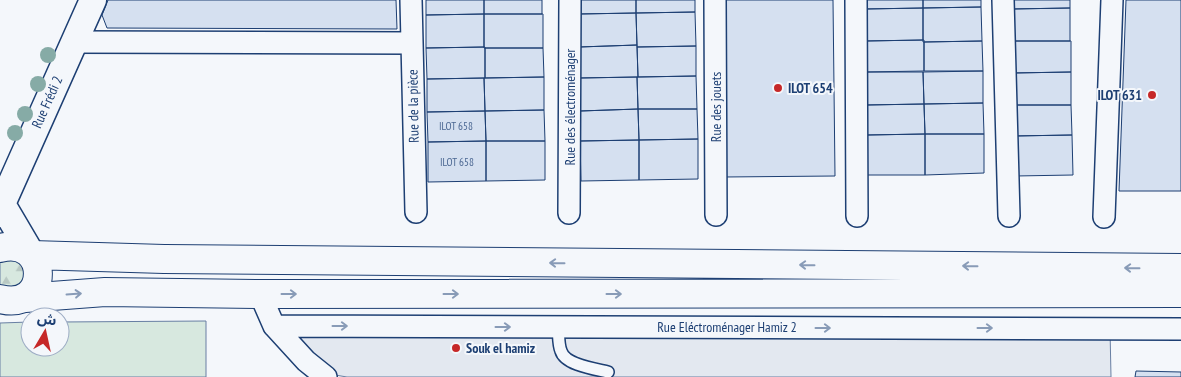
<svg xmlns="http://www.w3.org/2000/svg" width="1181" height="377" viewBox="0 0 1181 377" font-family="'PT Sans Narrow','Noto Sans Arabic',sans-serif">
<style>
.grass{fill:#d7e8df;stroke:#687fa3}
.forest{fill:url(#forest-firs);stroke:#687fa3}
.parking{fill:#e3e8f0;stroke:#687fa3}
.building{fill:#d5e0f0;stroke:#1d3f73}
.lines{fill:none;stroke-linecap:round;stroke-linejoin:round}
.service-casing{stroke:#1d3f73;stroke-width:14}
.minor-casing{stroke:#1d3f73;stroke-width:24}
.tertiary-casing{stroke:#1d3f73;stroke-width:29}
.trunk-casing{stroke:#1d3f73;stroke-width:30}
.service{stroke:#f4f7fb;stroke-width:11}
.minor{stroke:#f4f7fb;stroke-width:21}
.tertiary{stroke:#f4f7fb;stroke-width:26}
.trunk{stroke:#f4f7fb;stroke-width:28}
.tree{fill:#86aba6}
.oneway{stroke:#889bb7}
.poi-dot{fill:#c62828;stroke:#f4f7fb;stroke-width:2}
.labels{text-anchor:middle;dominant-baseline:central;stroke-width:4;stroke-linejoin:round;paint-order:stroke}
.number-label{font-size:11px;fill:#4b6792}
.poi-label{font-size:14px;font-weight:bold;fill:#1d3f73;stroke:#f4f7fb;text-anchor:start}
.street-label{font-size:14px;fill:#1d3f73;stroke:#f4f7fb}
</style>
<defs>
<pattern id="forest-firs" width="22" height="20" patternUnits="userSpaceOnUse" patternTransform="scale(1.25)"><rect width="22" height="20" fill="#d7e8df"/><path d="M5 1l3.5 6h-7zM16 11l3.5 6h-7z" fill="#b8c8c3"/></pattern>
</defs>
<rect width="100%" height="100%" fill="#f4f7fb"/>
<path class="grass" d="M206 321V377H0V323L30 322V347H60V322Z"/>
<path class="forest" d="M22 259 27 286 0 290V260Z"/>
<path class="parking" d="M280 326 1110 329 1111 377H347L329 374Z"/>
<path class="building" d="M108 0H396L397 29 107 28 102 15Z
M426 0H484V14L426 15Z
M484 0H542V14H484Z
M579 0H636V13L579 14Z
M636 0H695V12L636 13Z
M722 0H833L835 176 724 177Z
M865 0H923V8L865 9Z
M923 0H981V7L923 8Z
M1012 0H1070V8L1012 9Z
M1126 0H1181V191H1119Z
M981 7 982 41 923 42V8Z
M923 8V40L865 41 864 9Z
M1070 8V41H1012V9Z
M695 12 696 46 637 47 636 13Z
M636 13 637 45 579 47 578 14Z
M484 14V47L426 48V15Z
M484 14H543V48H484Z
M924 40V71L866 72 865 41Z
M982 41 983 71H924V42Z
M1012 41H1071V72L1013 73Z
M637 45 638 77 579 78V47Z
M696 46V76L638 77 637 47Z
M485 47V78L427 79 426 48Z
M485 48H543L544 77 485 78Z
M983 71V103L924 104 923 72Z
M866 72H923L924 104 866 105Z
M1071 72V105H1013V73Z
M696 76 697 109H638L637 77Z
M544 77V110L485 111 484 78Z
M637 77 638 109 580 111 579 78Z
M484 78 485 111 427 112V79Z
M983 103 984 134H925L924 104Z
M924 104 925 134 867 135 866 105Z
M1013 105H1071L1072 135 1014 136Z
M638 109 639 140 580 141V111Z
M638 109H697L698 139 639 140Z
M544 110 545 141H486L485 111Z
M485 111 486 141 428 142 427 112Z
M925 134H984V173L925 175Z
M925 134V175H867V135Z
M1072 135 1073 175 1015 176 1014 136Z
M698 139V179L639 180V140Z
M639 140V180L581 181 580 141Z
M486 141H545V180L486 181Z
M486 141V181L428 182V142Z
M1136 371 1181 372V377H1135Z"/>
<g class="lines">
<defs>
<path id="service" d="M558 327C559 334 558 344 561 351 565 365 595 369 608 372"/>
<path id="minor" d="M411 0 416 212
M715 0 716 215
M856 0 857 216
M1003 0 1009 216
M74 42 412 43
M569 213 570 0
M1104 217 1112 0
M260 294 274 326 306 361 326 377
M274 326 1181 329"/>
<path id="tertiary" d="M2 204 32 255
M0 214 2 204 93 0"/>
<path id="trunk" d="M0 248C50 235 51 312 0 299
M32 255 164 259 1181 268
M25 298 105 292 260 294 1181 293"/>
</defs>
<use href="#service" class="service-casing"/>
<use href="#minor" class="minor-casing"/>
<use href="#tertiary" class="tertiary-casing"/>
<use href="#trunk" class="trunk-casing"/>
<use href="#service" class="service"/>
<use href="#minor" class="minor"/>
<use href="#tertiary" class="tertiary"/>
<use href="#trunk" class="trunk"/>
</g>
<g class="tree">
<circle cx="48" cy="55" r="8"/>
<circle cx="38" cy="84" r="8"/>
<circle cx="25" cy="114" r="8"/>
<circle cx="15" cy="133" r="8"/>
</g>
<defs><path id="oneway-shaft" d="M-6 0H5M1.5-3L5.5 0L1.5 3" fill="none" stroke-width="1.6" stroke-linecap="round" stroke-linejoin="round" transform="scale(1.25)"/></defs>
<g class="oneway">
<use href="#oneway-shaft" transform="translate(557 263) rotate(-179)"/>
<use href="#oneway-shaft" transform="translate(807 265) rotate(-179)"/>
<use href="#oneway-shaft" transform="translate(970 266) rotate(-179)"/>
<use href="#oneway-shaft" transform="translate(1132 268) rotate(-179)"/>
<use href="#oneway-shaft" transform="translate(74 294) rotate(-4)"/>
<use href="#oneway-shaft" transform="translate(289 294)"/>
<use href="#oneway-shaft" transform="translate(451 294)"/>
<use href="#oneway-shaft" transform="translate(614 294)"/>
<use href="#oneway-shaft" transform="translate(340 326)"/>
<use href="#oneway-shaft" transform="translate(503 327)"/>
<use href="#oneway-shaft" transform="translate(823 328)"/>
<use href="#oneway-shaft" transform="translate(985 328)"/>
</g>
<g class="poi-dot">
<circle cx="778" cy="88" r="5"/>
<circle cx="1152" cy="95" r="5"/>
<circle cx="456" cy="348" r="5"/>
</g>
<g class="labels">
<g class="number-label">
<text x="456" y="126">ILOT 658</text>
<text x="457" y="162">ILOT 658</text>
</g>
<g class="poi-label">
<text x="788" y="88">ILOT 654</text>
<text x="1142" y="95" text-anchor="end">ILOT 631</text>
<text x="466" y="348">Souk el hamiz</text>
</g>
<g class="street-label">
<text transform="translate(47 102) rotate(-66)">Rue Frédi 2</text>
<text transform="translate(413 106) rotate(-91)">Rue de la pièce</text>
<text transform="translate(570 107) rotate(-90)">Rue des électroménager</text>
<text transform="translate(716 107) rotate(-90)">Rue des jouets</text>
<text x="727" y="327">Rue Eléctroménager Hamiz 2</text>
</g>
</g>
<g transform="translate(45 332) rotate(9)"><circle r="24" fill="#f4f7fb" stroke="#9eadc5"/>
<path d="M0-4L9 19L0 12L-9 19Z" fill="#c62828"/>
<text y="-8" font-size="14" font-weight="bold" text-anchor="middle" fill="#1d3f73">ش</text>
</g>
</svg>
